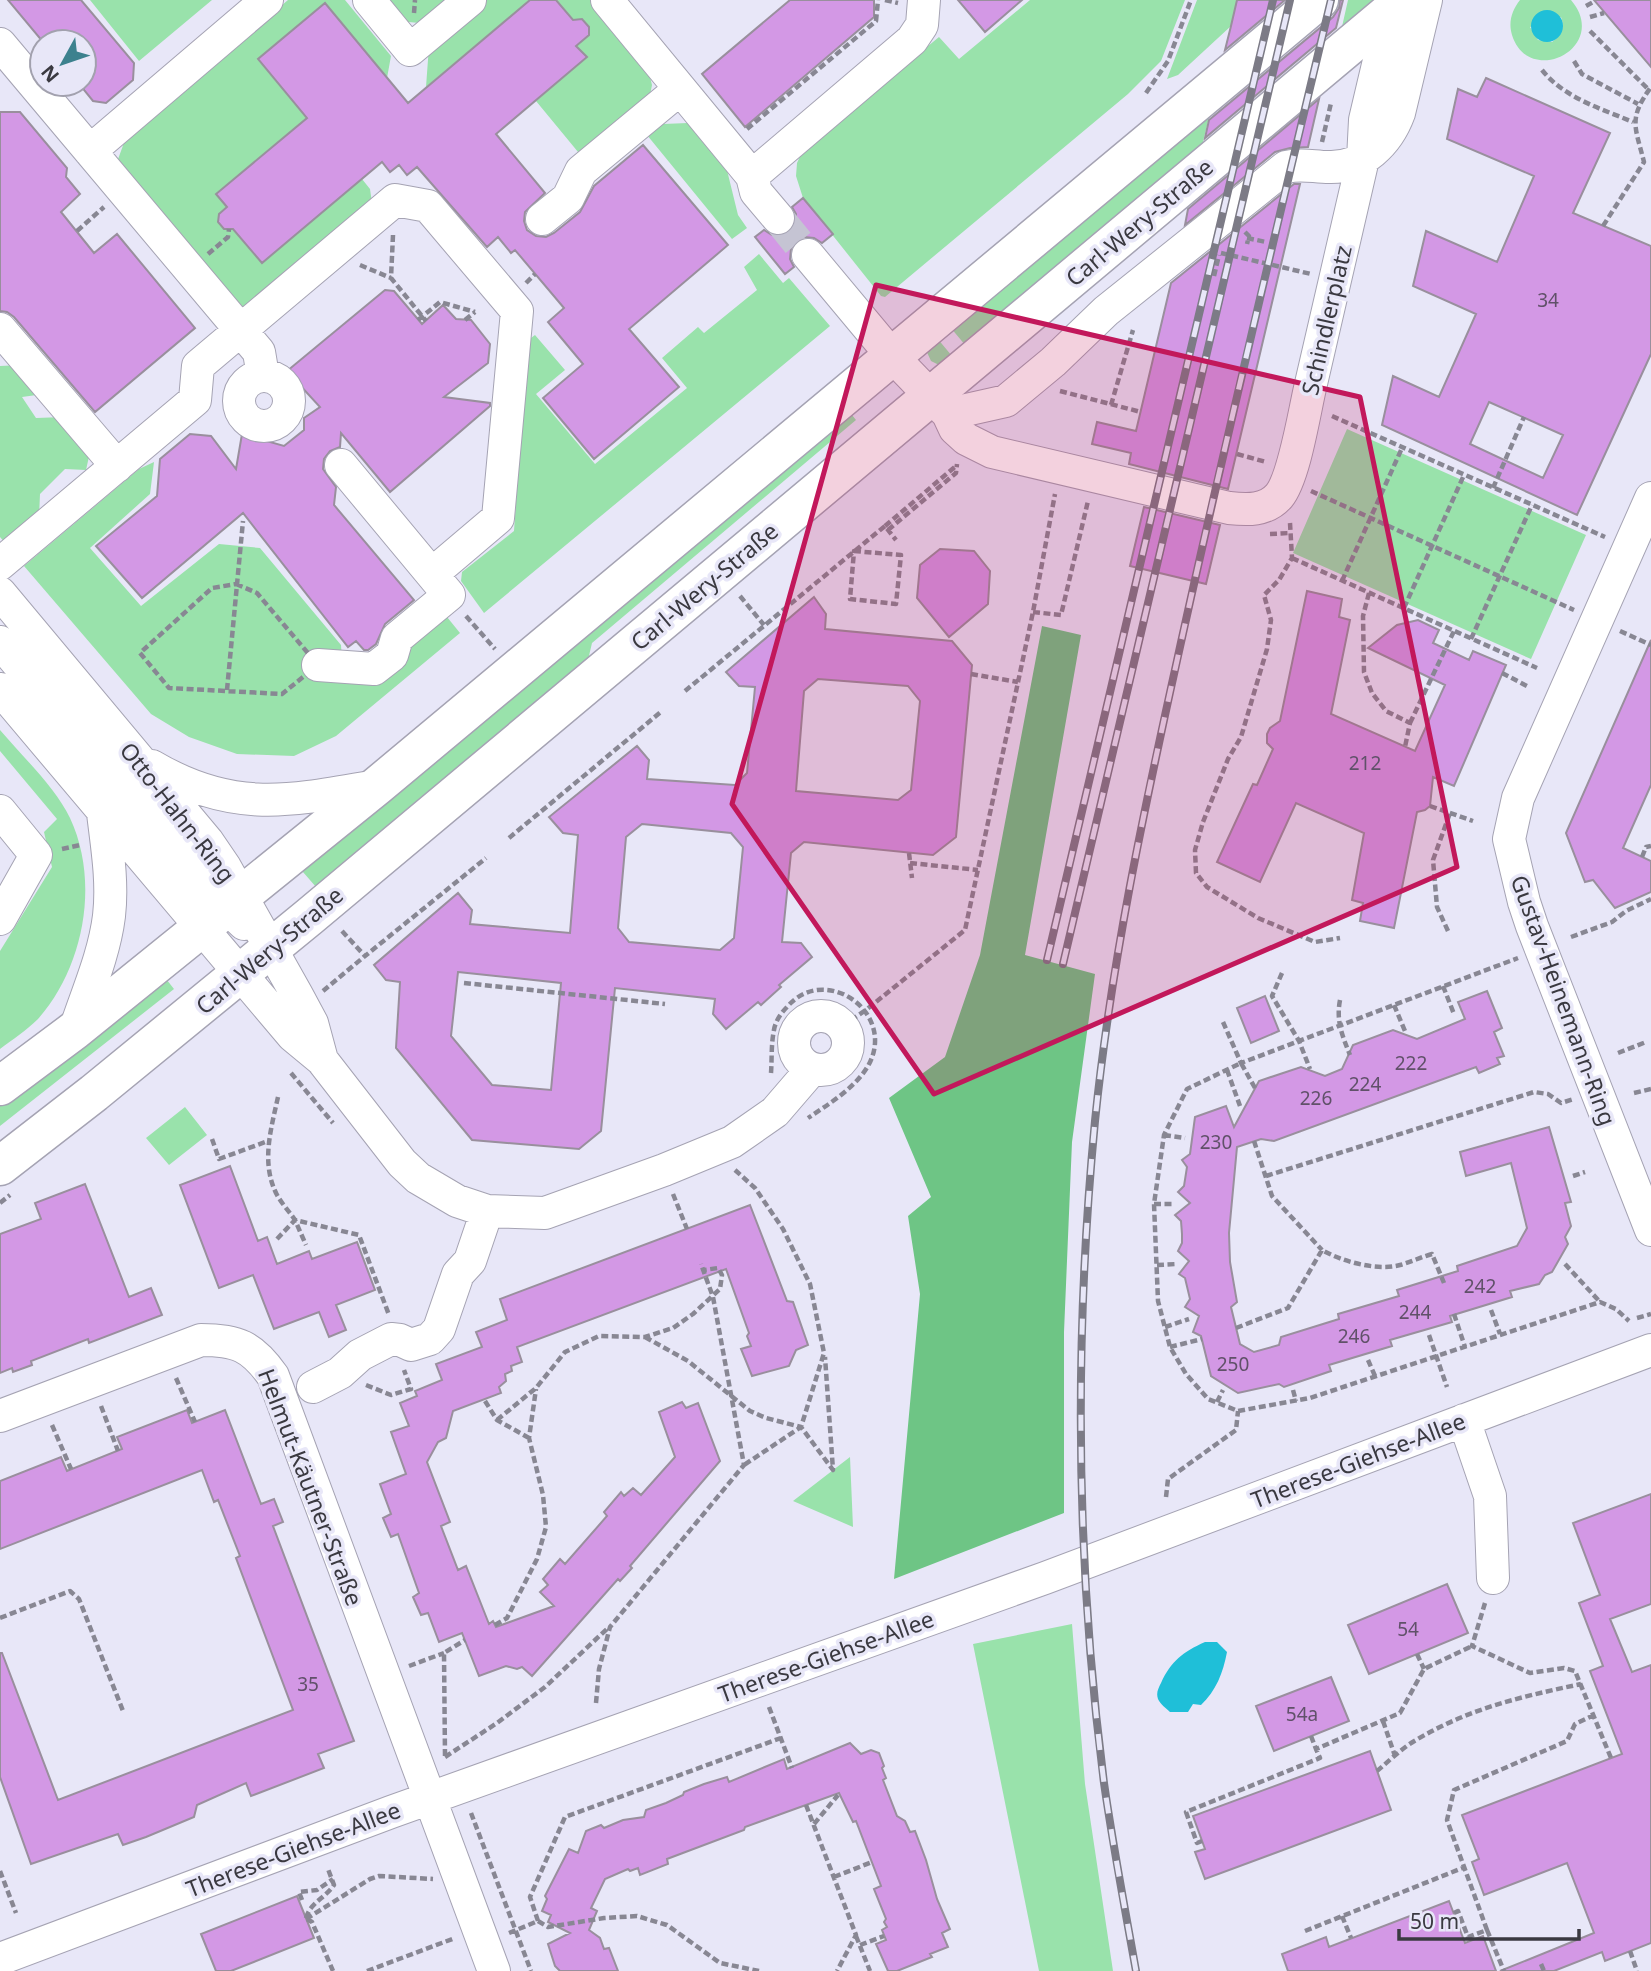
<svg xmlns="http://www.w3.org/2000/svg" width="1651" height="1971" viewBox="0 0 1651 1971" font-family="'Noto Sans',sans-serif">
<style>
.green{fill:#99e2ab;fill-rule:evenodd}
.forest{fill:#6ec585}
.water{fill:#1fbfd8}
.building{fill:#d398e5;stroke:#998f9d;stroke-width:2;fill-rule:evenodd}
.lines{fill:none;stroke-linecap:round;stroke-linejoin:round}
.minor-tunnel{stroke:#c5c4d3;stroke-width:32;stroke-dasharray:32 16;stroke-linecap:butt}
.minor-casing{stroke:#a5a3b3;stroke-width:34}
.major-casing{stroke:#a5a3b3;stroke-width:41}
.path{stroke:#888793;stroke-width:4.5;stroke-dasharray:7 3.5;stroke-linecap:butt}
.minor{stroke:#fff;stroke-width:32}
.major{stroke:#fff;stroke-width:38}
.rail-casing{stroke:#7c7b86;stroke-width:8}
.rail{stroke:#e8e7f8;stroke-width:5;stroke-dasharray:16;stroke-linecap:butt}
.marked{fill:#c2185b;fill-opacity:0.2;stroke:#c2185b;stroke-width:5;stroke-linejoin:round}
.labels{text-anchor:middle;dominant-baseline:central;stroke-width:7;stroke-linejoin:round;paint-order:stroke}
.number-label{font-size:19px;fill:#605169}
.street-label{font-size:23px;fill:#3a3940;stroke:#e8e7f8}
</style>
<rect width="100%" height="100%" fill="#e8e7f8"/>
<path class="green" d="M90 0H212L139 61Z
M288 0H345L391 56 387 78 325 3 258 59 307 118 217 194 227 207 219 214 218 222 362 179 370 189 372 203 254 303 241 307 117 162 125 140Z
M381 0H459L430 24 398 21Z
M483 0H530L426 87 429 46Z
M556 0H590L648 69 652 85 648 105 583 158 536 101 587 57 576 46 589 27 582 19 573 20Z
M1030 0H1185L1161 61 1128 94 885 297 881 296 803 198 796 176 797 163 803 150 939 37 959 59Z
M1197 0H1237L1231 26 1178 75 1167 79Z
M1348 0H1380L1339 40Z
M1520 0H1571C1611 47 1529 89 1512 35 1508 22 1512 10 1520 0ZM1561 17C1565 28 1562 35 1552 42L1538 40 1530 27Z
M1214 97 1198 162 971 352 945 321Z
M688 123 696 127 725 162 738 215 747 228 732 239 647 135 663 124Z
M759 254 783 283 789 278 830 326 484 613 461 581 462 572 514 531 527 341 535 335 565 370 536 394 595 464 687 388 662 358 698 327 704 333 757 290 744 267Z
M932 332 957 362 941 366 931 361 925 348Z
M21 365 44 394 22 397 36 418 64 417 90 452 86 470 65 469 40 494 39 517 6 544 0 537V366Z
M844 405 856 420 592 643 588 660 323 895 296 864Z
M1347 429 1586 535 1531 659 1293 553Z
M154 462 150 494 90 548 141 606 219 544 260 548 341 645 343 676 406 648 447 617 460 633 336 736 294 756 237 754 189 737 151 714 24 566 139 469Z
M0 730C22 756 55 787 70 818 100 882 84 967 38 1019 27 1030 12 1040 0 1049V951L52 867 44 832 57 819 0 751Z
M163 975 174 989 0 1126V1102Z
M185 1107 207 1135 169 1165 146 1138Z
M850 1457 853 1527 793 1501Z
M1072 1624 1085 1784 1113 1971H1039L973 1644Z"/>
<path class="forest" d="M1042 626 1081 635 1025 955 1095 974 1072 1142 1064 1332V1513L894 1579 920 1294 908 1216 931 1197 889 1098 945 1057 980 955Z"/>
<path class="water" d="M1531 26a16 16 0 1 1 32 0a16 16 0 1 1-32 0Z
M1205 1642H1217L1227 1652C1223 1673 1216 1691 1201 1705L1193 1704 1188 1712H1170C1166 1708 1160 1704 1158 1699 1156 1693 1158 1689 1161 1683 1171 1661 1183 1652 1205 1642Z"/>
<path class="building" d="M8 0H81L134 63 133 80 106 103 93 101 84 90V42H43Z
M530 0H556L573 20 582 19 589 27V35L576 46 587 57 496 134 545 193 525 212 524 221 527 230 536 236 546 237 554 233 580 212 594 186 643 145 728 245 629 329 679 387 594 459 543 398 583 364 548 322 564 308 515 250 511 253 498 237 487 247 417 167 407 175 399 165 390 172 382 162 262 263 233 229H224L218 222 219 214 227 207 216 194 307 118 258 59 325 3 408 103Z
M790 0H874V17L745 127 702 74Z
M958 0H1022L985 32Z
M1237 0H1285L1225 50 1231 26Z
M1340 0H1343L1336 28 1205 138 1209 120 1333 17 1339 8Z
M1594 0H1651V67Z
M1486 78 1610 133 1573 213 1651 246V354L1577 515 1382 425 1393 376 1439 397 1476 314 1413 286 1426 231 1497 262 1534 176 1447 139 1458 89 1477 97ZM1489 402 1563 435 1543 478 1470 444Z
M1319 99 1308 147 1290 148 1275 152 1185 225 1188 209Z
M0 112H20L67 168 66 177 80 194 61 212 94 253 117 234 195 328 95 412 14 317 7 312 0 311Z
M1294 184H1300L1228 489 1129 464 1131 453 1092 444 1097 422 1136 431 1171 283Z
M803 198 833 234 822 243 814 238 804 237 797 241 791 249 790 259 794 267 785 274 755 237 764 230 772 235 782 236 789 232 795 224 796 214 792 207Z
M385 290 394 291 422 324 443 305 456 319 471 320 490 344 488 363 444 397 490 403V406L390 492 341 433 340 447 330 451 324 459 323 469 336 487 334 505 414 600 385 624 376 644 368 650H364L356 641 348 647 243 513 142 598 96 546 157 496 160 459 190 434 211 436 236 469 242 434 284 446 304 430V418L320 407 287 371Z
M1144 507 1220 525 1206 584 1130 566Z
M940 549 974 551 990 571 988 604 949 637 917 598 920 565Z
M1307 591 1342 599 1339 617 1350 620 1331 714 1415 751 1445 685 1368 648 1397 625 1418 620 1439 630 1433 643 1469 660 1473 651 1506 665 1454 786 1433 777 1430 806 1425 810 1417 812 1394 928 1360 921 1363 903 1352 900 1364 833 1296 803 1260 882 1217 862 1253 784 1257 785 1273 749 1267 743V734L1270 728 1280 721Z
M814 597 826 614 825 629 952 641 972 665 956 837 933 855 804 842 791 853 782 942 801 943 812 957 779 985 781 987 761 1005 758 1002 726 1029 713 1014 715 999 615 988 601 1131 579 1149 472 1140 396 1048 400 982 386 980 374 965 458 893 472 910 470 924 570 933 578 835 563 833 549 817 637 746 649 760 647 779 735 785 747 773 755 687 739 686 726 672ZM818 679 908 686 920 701 911 790 898 800 796 791 804 691ZM642 824 731 833 743 847 734 938 720 950 629 942 618 928 626 837ZM458 972 561 983 551 1090 492 1085 451 1036Z
M1651 640V785L1623 848 1651 861V892L1615 908 1593 880 1585 882 1566 833Z
M1487 991 1502 1028 1494 1032 1504 1056 1497 1058 1500 1064 1479 1073 1476 1067 1274 1141 1261 1139 1237 1147 1229 1233 1230 1262 1237 1302 1231 1307 1240 1344 1254 1352 1279 1345 1281 1337 1339 1319 1338 1314 1399 1296 1397 1290 1458 1271 1457 1266 1517 1246 1527 1228 1511 1163 1466 1176 1460 1152 1549 1127 1571 1202 1565 1203 1571 1226 1565 1237 1568 1244 1552 1272 1545 1275 1539 1284 1510 1291 1512 1297 1450 1316 1452 1322 1390 1340 1392 1346 1329 1365 1331 1371 1284 1387 1279 1384 1238 1393 1211 1376 1201 1336 1193 1332 1199 1316 1185 1307 1190 1299 1185 1278 1179 1274 1189 1261 1178 1251 1182 1243V1234L1181 1221 1175 1215 1190 1203 1178 1192 1184 1186 1187 1167 1182 1160 1190 1154 1195 1117 1226 1106 1234 1127 1259 1081 1301 1067 1325 1076 1342 1069 1353 1045 1393 1030 1417 1039 1465 1019 1458 1002Z
M1265 996 1279 1031 1251 1043 1237 1008Z
M230 1166 258 1241 267 1237 277 1264 309 1251 312 1259 357 1242 375 1290 336 1305 346 1330 329 1337 319 1312 274 1329 253 1275 219 1288 180 1185Z
M85 1184 129 1297 151 1288 162 1315 89 1343 88 1339 31 1361 32 1365 13 1372 12 1368 0 1373V1234L41 1219 35 1203Z
M750 1205 787 1301 793 1302 808 1345 796 1350 789 1366 752 1376 741 1349 751 1346 747 1336 749 1333 726 1269 517 1347 522 1362 511 1366 512 1371 505 1374 506 1381 499 1387 501 1393 453 1411 446 1438 438 1442 427 1462 450 1522 441 1526 458 1570 466 1566 489 1624 493 1621 496 1627 554 1606 540 1592 548 1585 543 1579 560 1559 565 1564 607 1516 604 1512 621 1492 624 1496 633 1488 641 1495 675 1457 659 1412 682 1402 686 1408 698 1403 720 1461 630 1566 632 1568 620 1581 618 1579 532 1676 522 1667 517 1669 506 1666 479 1676 462 1633 439 1642 428 1613 421 1615 413 1597 419 1593 398 1534 391 1537 383 1518 391 1514 380 1484 406 1474 391 1432 409 1426 400 1403 417 1396 415 1391 442 1380 436 1364 482 1347 476 1332 507 1320 500 1299Z
M187 1410 192 1423 225 1410 261 1504 274 1499 283 1522 273 1526 354 1741 318 1754 324 1768 251 1796 246 1783 197 1805 194 1817 146 1837 123 1845 118 1834 31 1864 0 1777V1653H2L58 1800 293 1710 236 1558 240 1556 218 1500 214 1502 202 1470 0 1549V1481L61 1457 67 1471 122 1449 117 1437Z
M1651 1494V1604L1610 1619 1632 1672 1651 1665V1943L1605 1961 1602 1952 1554 1971H1500L1594 1933 1567 1863 1484 1895 1472 1862 1479 1859 1462 1815 1622 1754 1590 1671 1603 1666 1579 1603 1600 1595 1573 1523Z
M1447 1584 1468 1633 1369 1674 1348 1625Z
M1331 1677 1349 1721 1274 1751 1256 1706Z
M850 1743 861 1754 871 1750 879 1753 884 1766 882 1768 886 1778 883 1780 897 1816 905 1821 910 1832 915 1831 926 1860 937 1899 950 1929 942 1933 948 1947 930 1954 932 1957 897 1971H888L876 1944 886 1940 882 1930 887 1927 884 1922 886 1919 874 1889 881 1886 856 1821 853 1822 839 1793 745 1827 744 1830 667 1859 668 1864 640 1875 638 1868 630 1871 628 1869 605 1879 591 1908 597 1911 589 1930 600 1938 604 1949 609 1948 618 1971H560L555 1966 548 1944 570 1933 548 1922 551 1915 542 1911 547 1899 545 1896 569 1849 578 1853 586 1831 601 1825 604 1828 623 1820 644 1817 646 1810 666 1803 683 1795 684 1792 704 1784 727 1777 729 1782 784 1759 787 1769Z
M1370 1751 1391 1810 1205 1879 1195 1852 1205 1849 1193 1816Z
M297 1896 314 1938 231 1971H216L201 1934Z
M1449 1901 1465 1943 1483 1936 1496 1971H1288L1282 1954 1326 1937 1329 1947Z"/>
<g class="lines">
<path class="minor-tunnel" d="M778 218 808 255"/>
<defs>
<path id="minor" d="M369 0 410 50 470 0
M607 0 752 176 756 192 778 218
M0 44 259 352 263 376
M90 151 267 0
M752 176 912 40 922 25 924 0
M542 219 568 198 581 171 680 89
M808 255 893 357 948 414 955 429 966 439 992 452 1229 508C1247 510 1266 511 1279 496 1294 478 1304 414 1310 388 1327 312 1346 235 1363 159L1365 120 1393 1
M0 329 117 466
M239 401a25 25 0 1 1 50 0a25 25 0 1 1-50 0Z
M948 414 1006 401 1053 362 1106 311 1286 167C1301 163 1314 167 1329 167 1363 168 1388 143 1399 113L1426 0
M1651 498 1518 798 1509 839 1524 902 1532 926 1651 1230
M0 564 195 400 198 366 395 200 428 206 517 311 498 518 432 574
M0 593 208 842 225 867 297 995 312 1023 322 1060
M0 642 203 885 244 924
M318 665 374 669 392 655 397 638 449 595 341 465
M0 689 293 1036 322 1060 402 1163 418 1178 457 1201 487 1211 545 1213 664 1170 732 1142 775 1112 812 1069
M152 766C233 814 290 801 377 786
M0 811 36 855 0 919
M794 1043a27 27 0 1 1 54 0a27 27 0 1 1-54 0Z
M75 1030C87 993 104 956 109 916 113 882 107 847 103 813
M313 1387 340 1373 360 1355 391 1339 400 1340 411 1345 430 1339 439 1329 458 1274 470 1261 487 1211
M0 1416 201 1340C237 1340 252 1346 273 1376L494 1971
M1464 1420 1490 1496 1493 1578
M0 1959 391 1812 1045 1578 1651 1350"/>
<path id="major" d="M0 1086 75 1030 377 786 1319 0
M0 1166 94 1093 309 917 1404 0"/>
</defs>
<use href="#minor" class="minor-casing"/>
<use href="#major" class="major-casing"/>
<path class="path" d="M885 0 898 3
M1586 6 1595 1
M414 13 415 0
M1590 17 1604 13
M1590 31 1649 90
M1574 61 1582 74 1638 104
M1542 70C1564 98 1602 109 1633 122
M1146 93 1168 61 1191 0
M747 129 876 21 878 0
M1322 142 1331 103
M1603 226 1644 162C1635 126 1628 119 1651 87
M77 231 104 207
M1245 232 1249 236 1247 244
M393 235 391 278 426 321
M1247 238 1266 242
M1221 253 1311 274
M208 254 228 237 229 229
M360 265 391 278
M1214 276 1219 255
M526 283 535 274
M418 320 440 302 475 312
M465 320 475 312
M1060 391 1141 412
M1111 405 1133 330
M1332 416 1605 537
M251 436 252 423
M1237 454 1266 462
M1493 488 1524 417
M1311 491 1574 610
M1290 523 1292 558 1279 580 1264 595 1271 620 1267 649 1241 737 1228 759 1203 822 1195 850 1196 873 1207 887 1258 918 1315 942 1340 938
M885 526 956 466
M888 530 956 473 957 464
M1270 534 1290 533
M854 551 901 555 896 604 850 599Z
M1292 558 1537 668
M1342 581 1402 448
M236 584 257 593 318 665 282 694 169 688 140 653 212 588Z
M1369 593 1363 616 1364 672 1372 693 1386 711 1410 723 1405 747
M740 596 764 625
M1404 608 1464 475
M1033 612 1061 615 1088 501
M466 616 495 649
M1620 631 1651 645
M1471 639 1532 505
M1502 673 1527 686
M971 674 1018 682
M227 690 243 521
M685 691 885 526 896 540
M1410 723 1454 631
M1430 806 1473 821
M509 838 662 711
M62 849 80 845
M909 853 912 878
M1642 857 1646 847 1651 846
M910 863 978 870
M342 931 365 956 486 858
M1448 931 1437 907 1433 860 1450 813
M1571 937 1612 922 1626 911 1651 899
M1282 973 1272 996 1299 1041 1310 1069
M464 983 665 1004
M1443 986 1454 1014
M323 991 365 956
M1340 1000C1336 1021 1342 1035 1350 1055
M1394 1005 1405 1031
M1223 1022 1241 1063 1518 958
M842 1026 866 1010 965 930 1033 612 1055 494
M1618 1053 1646 1042
M1227 1070 1240 1106
M291 1073 333 1123
M771 1073C772 1059 771 1044 774 1030 775 1022 781 1013 787 1007 825 962 898 1013 868 1066 855 1088 829 1104 808 1118
M1255 1088 1241 1063 1187 1089 1164 1135 1154 1204 1158 1301 1170 1347 1186 1374 1208 1399 1238 1411 1310 1398 1600 1302 1616 1309 1629 1321
M1634 1093 1651 1089
M278 1097C271 1129 261 1162 276 1193 281 1203 289 1211 295 1220L359 1235 389 1315
M1164 1135 1185 1138
M212 1139 219 1159 268 1141
M1254 1141 1272 1196 1322 1250
M735 1170 755 1188 783 1229 810 1284 824 1353 801 1427 744 1465
M1266 1176 1534 1092 1548 1094 1561 1103 1574 1099
M1573 1176 1585 1172
M673 1194 687 1229
M0 1203 10 1195
M1154 1204H1175
M277 1239 295 1220 306 1245
M1565 1264 1600 1302
M1157 1265 1177 1264
M1491 1310 1500 1334
M1454 1314 1465 1347
M1637 1318 1651 1314
M1165 1327 1189 1319
M1236 1328 1288 1308 1322 1250C1343 1262 1377 1271 1400 1265 1411 1262 1421 1257 1432 1254L1444 1283
M1429 1335 1447 1387
M645 1337 688 1361 750 1411 766 1418 801 1427 833 1470 825 1357
M1170 1347 1202 1339
M1368 1360 1375 1376
M176 1378 195 1422
M366 1385 391 1395 411 1389 404 1370
M1293 1390 1296 1401
M485 1401 497 1420 529 1438
M1217 1402 1223 1390
M101 1406 118 1451
M497 1420 536 1388 565 1352 599 1336 645 1337 673 1328 693 1314 720 1289 722 1275 718 1268 704 1270
M52 1425 71 1469
M1166 1497 1168 1479 1236 1430 1238 1411
M1485 1603 1472 1646 1530 1673 1564 1668 1575 1671 1611 1758
M0 1618 70 1591 79 1599 123 1711
M495 1625 507 1618 537 1559 546 1527 543 1495 529 1438 536 1389
M1417 1654 1424 1669
M409 1666 444 1653
M596 1703 599 1669 610 1627 744 1465 713 1297 701 1264
M769 1707 792 1768
M1383 1721 1395 1756
M1311 1736 1316 1749 1400 1713 1424 1669 1472 1646
M445 1756 444 1653 465 1640
M445 1757 497 1723 545 1687 609 1627
M1377 1771C1389 1761 1402 1748 1416 1740 1470 1708 1520 1697 1581 1684
M806 1805 856 1935 837 1971
M471 1813 531 1971
M814 1824 838 1795
M1202 1841 1197 1843 1186 1812 1320 1758 1316 1749
M0 1871 16 1913
M834 1877 872 1862
M302 1900 299 1892 317 1890 333 1879
M1454 1913 1458 1911 1468 1937 1487 1930 1447 1820 1454 1790 1567 1741 1575 1724 1594 1715
M1342 1916 1351 1938
M306 1918C310 1903 325 1898 334 1885L328 1869
M306 1919 370 1879 379 1876 433 1879
M307 1919 312 1922 333 1971
M538 1921 548 1927 604 1918 637 1916 667 1925 720 1963 759 1971
M1487 1930 1504 1971
M1305 1931 1465 1867
M509 1933 538 1921 530 1897 565 1817 781 1738
M856 1936 870 1971
M860 1945 884 1936
M1630 1951 1637 1971
M1541 1964 1544 1971
M367 1971 455 1938"/>
<use href="#minor" class="minor"/>
<use href="#major" class="major"/>
<defs>
<path id="rail" d="M1047 960 1273 0
M1063 964 1290 0
M1136 1971C1125 1909 1113 1846 1104 1783 1076 1564 1074 1340 1095 1121 1111 963 1144 810 1178 656 1226 437 1279 218 1331 0"/>
</defs>
<use href="#rail" class="rail-casing"/>
<use href="#rail" class="rail"/>
</g>
<path class="marked" d="M876 285 1360 397 1457 867 934 1094 732 804Z"/>
<g class="labels">
<g class="number-label">
<text x="1548" y="300">34</text>
<text x="1365" y="763">212</text>
<text x="1411" y="1063">222</text>
<text x="1365" y="1084">224</text>
<text x="1316" y="1098">226</text>
<text x="1216" y="1142">230</text>
<text x="1480" y="1286">242</text>
<text x="1415" y="1312">244</text>
<text x="1354" y="1336">246</text>
<text x="1233" y="1364">250</text>
<text x="1408" y="1629">54</text>
<text x="308" y="1684">35</text>
<text x="1302" y="1714">54a</text>
</g>
<g class="street-label">
<text transform="translate(1139 222) rotate(-40)">Carl-Wery-Straße</text>
<text transform="translate(1326 320) rotate(-77)">Schindlerplatz</text>
<text transform="translate(704 586) rotate(-40)">Carl-Wery-Straße</text>
<text transform="translate(178 812) rotate(52)">Otto-Hahn-Ring</text>
<text transform="translate(269 950) rotate(-40)">Carl-Wery-Straße</text>
<text transform="translate(1564 1000) rotate(70)">Gustav-Heinemann-Ring</text>
<text transform="translate(1358 1460) rotate(-21)">Therese-Giehse-Allee</text>
<text transform="translate(311 1487) rotate(69)">Helmut-Käutner-Straße</text>
<text transform="translate(826 1656) rotate(-20)">Therese-Giehse-Allee</text>
<text transform="translate(293 1849) rotate(-21)">Therese-Giehse-Allee</text>
</g>
</g>
<g transform="translate(63 63) rotate(230)"><circle r="33" fill="#e8e7f8" stroke="#a2a1ae" stroke-width="2"/>
<path d="M0-5L12 26L0 18L-12 26Z" fill="#3c818e"/>
<text y="-10" font-size="19" font-weight="bold" text-anchor="middle" fill="#3a3940">N</text>
</g>
<path d="M1399 1929v10h180v-10" fill="none" stroke="#3a3940" stroke-width="3.5"/>
<text x="1410" y="1929" font-size="21" fill="#3a3940" stroke="#e8e7f8" stroke-width="5" paint-order="stroke">50 m</text>
</svg>
